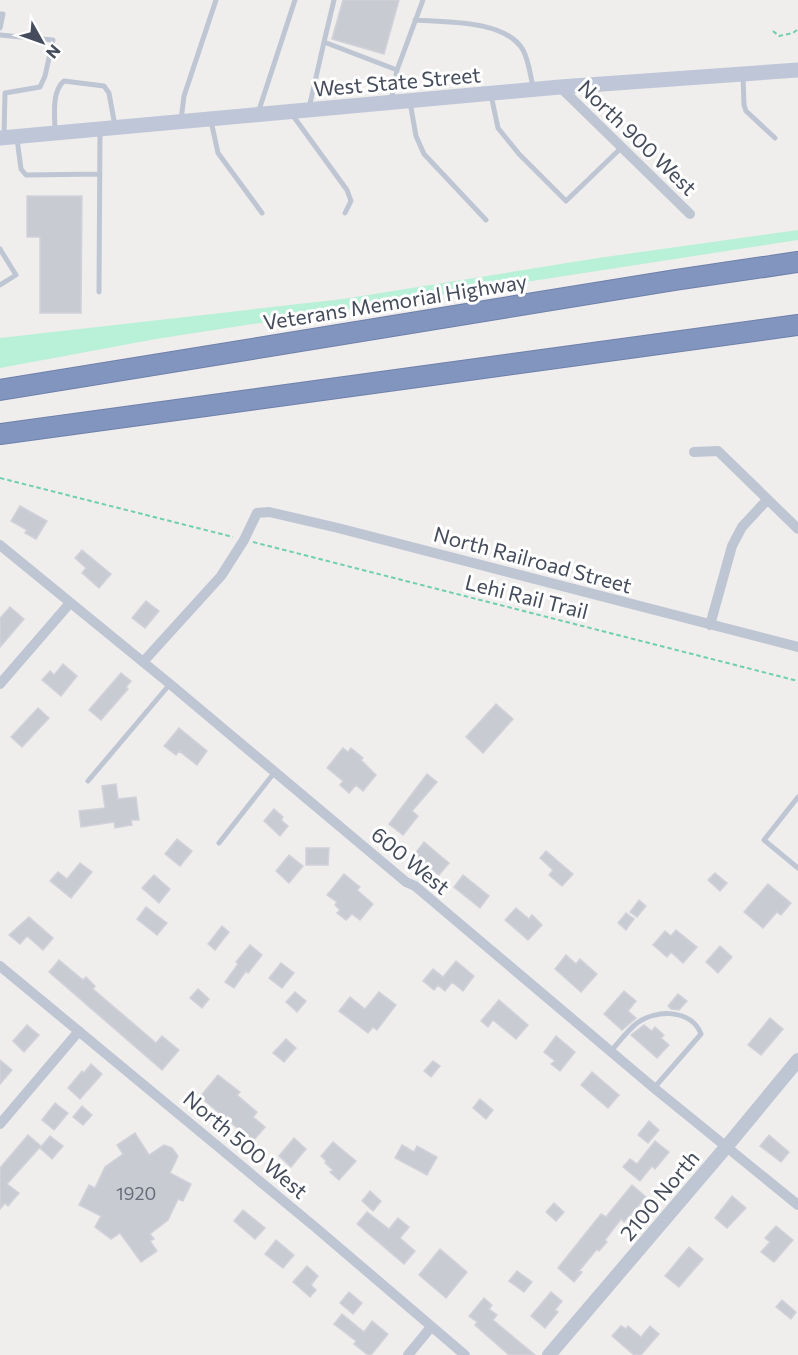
<svg xmlns="http://www.w3.org/2000/svg" width="798" height="1355" viewBox="0 0 798 1355" font-family="Commissioner,sans-serif">
<style>
.green{fill:#b9f0d8}
.building{fill:#c9cbd3;stroke:#d1d1d9;stroke-width:1.5}
.lines{fill:none;stroke-linecap:round;stroke-linejoin:round}
.motorway-casing{stroke:#6e80aa;stroke-width:22}
.path{stroke:#6fcfb1;stroke-width:2;stroke-dasharray:4.5 3;stroke-linecap:butt}
.service{stroke:#bfc6d3;stroke-width:5}
.minor{stroke:#bfc6d3;stroke-width:10}
.tertiary{stroke:#bfc6d3;stroke-width:14}
.secondary{stroke:#bec6d7;stroke-width:15}
.motorway{stroke:#8295be;stroke-width:20}
.labels{text-anchor:middle;dominant-baseline:central;stroke-width:6;stroke-linejoin:round;paint-order:stroke}
.number-label{font-size:18px;fill:#666c79}
.street-label{font-size:21px;fill:#454c5b;stroke:#fff}
</style>
<rect width="100%" height="100%" fill="#f0eded"/>
<path class="green" d="M798 230V240L156 339 0 368V338L343 299 598 258Z"/>
<path class="building" d="M343 0H399L384 54 332 39Z
M27 196H82L81 313H40V237H27Z
M20 506 47 521 36 539 25 533 27 530 11 521Z
M82 550 111 574 99 588 82 573 86 568 75 558Z
M146 601 159 611 145 628 132 618Z
M10 607 24 619 0 647V618Z
M63 664 77 676 61 696 42 680 50 671 54 675Z
M121 673 131 681 126 687 128 689 101 720 89 710Z
M496 704 513 719 483 753 466 737Z
M38 708 49 718 22 747 11 737Z
M179 728 207 751 197 765 179 751 176 755 164 746Z
M343 748 348 752 351 748 363 758 361 760 376 775 363 791 356 785 349 793 340 785 343 781 327 768Z
M427 774 437 782 412 811 418 816 403 835 389 824Z
M116 784 118 799 136 797 139 820H131L132 825 115 828 114 822 81 827 79 811 105 808 102 786Z
M274 809 283 817 281 820 288 826 280 836 264 821Z
M177 839 192 851 180 866 165 854Z
M424 842 449 863 439 875 414 855Z
M306 848H329L328 865H306Z
M546 851 573 874 562 886 549 875 553 870 540 858Z
M289 855 303 866 289 883 276 871Z
M80 863 92 872 71 898 50 881 58 872 67 879Z
M715 873 727 883 720 891 708 880Z
M344 874 360 887 357 890 373 904 360 920 352 914 346 920 337 913 340 910 335 905 337 902 327 895Z
M154 875 170 889 159 903 142 888Z
M463 875 489 896 480 908 454 887Z
M768 884 791 903 781 915 777 912 763 928 744 912Z
M639 900 646 906 637 917 630 912Z
M146 907 167 923 157 935 137 919Z
M516 908 529 919 532 915 542 925 528 940 505 920Z
M626 913 634 919 626 930 618 923Z
M29 917 53 938 43 950 27 936 20 944 9 935Z
M222 926 229 932 215 950 208 944Z
M676 930 697 947 683 963 671 952 667 957 653 945 665 931 671 936Z
M250 945 262 955 248 973 246 971 234 988 225 982 238 964 236 962Z
M720 946 732 957 718 973 706 962Z
M566 955 576 964 580 959 597 974 581 992 555 969Z
M59 960 83 980 86 977 95 986 93 989 156 1043 162 1036 179 1050 162 1070 49 972Z
M456 961 474 976 463 991 452 982 445 991 438 985 434 990 423 981 433 969 443 977Z
M281 963 294 973 282 988 269 978Z
M198 989 209 999 202 1008 190 998Z
M624 991 636 1001 628 1011 636 1018 622 1030 604 1014Z
M295 992 306 1001 297 1012 286 1002Z
M379 992 396 1005 377 1030 373 1027 368 1033 339 1011 350 997 365 1009Z
M678 994 687 1001 679 1010 671 1009 668 1006Z
M499 1000 528 1025 516 1039 493 1020 488 1027 481 1021Z
M770 1018 783 1029 761 1055 748 1045Z
M27 1025 39 1035 24 1052 13 1041Z
M644 1025 652 1031 655 1027 664 1035 661 1038 669 1045 657 1058 631 1035Z
M556 1036 575 1052 560 1071 551 1064 555 1061 544 1052Z
M286 1039 296 1048 284 1062 273 1053Z
M0 1060 12 1070 0 1084Z
M433 1061 440 1066 431 1077 424 1071Z
M91 1064 102 1074 80 1099 68 1088 82 1071 84 1073Z
M592 1072 619 1095 608 1108 581 1085Z
M218 1075 240 1092 237 1095 257 1112 253 1117 265 1127 253 1141 200 1097Z
M480 1099 493 1110 486 1119 473 1108Z
M55 1103 68 1113 54 1130 42 1120Z
M82 1106 92 1115 83 1125 73 1117Z
M649 1121 659 1130 648 1143 638 1135Z
M135 1133 149 1155 164 1145 172 1148 178 1156 170 1173 191 1184 183 1201 178 1199 168 1220 150 1234 154 1239 150 1241 157 1251 141 1262 120 1233 111 1239 95 1227 101 1216 79 1205 89 1185 95 1188 105 1167 123 1154 117 1145Z
M28 1135 41 1146 7 1184 19 1193 8 1206 5 1203 0 1209V1168Z
M769 1135 789 1152 781 1162 760 1146Z
M50 1136 63 1146 52 1159 40 1148Z
M294 1138 306 1149 291 1167 279 1156Z
M655 1141 669 1152 655 1169 652 1166 640 1181 623 1167 630 1159 637 1164Z
M333 1142 356 1161 339 1180 330 1172 333 1170 325 1163 326 1161 321 1156Z
M402 1145 414 1152 417 1146 437 1157 427 1175 395 1158Z
M632 1185 646 1197 624 1222 621 1219 605 1240 607 1242 599 1251 597 1249 579 1271 582 1272 574 1282 558 1268 601 1214 606 1217Z
M370 1191 381 1201 373 1211 362 1201Z
M732 1196 746 1208 727 1228 715 1218Z
M554 1203 564 1212 556 1221 546 1212Z
M243 1210 265 1228 255 1239 234 1221Z
M367 1212 389 1229 398 1218 409 1227 400 1238 415 1251 404 1264 357 1224Z
M776 1226 793 1240 774 1262 761 1252 770 1242 765 1238Z
M276 1240 294 1255 283 1268 265 1254Z
M689 1247 703 1259 679 1287 665 1276Z
M440 1249 467 1272 446 1298 419 1275Z
M307 1266 318 1276 311 1285 316 1290 310 1297 293 1282Z
M517 1271 532 1282 524 1292 509 1281Z
M349 1292 362 1303 353 1314 340 1303Z
M551 1292 562 1301 555 1310 558 1312 545 1328 531 1316Z
M484 1298 492 1305 489 1309 497 1315 493 1320 535 1355H509L475 1325 477 1322 469 1316Z
M782 1300 796 1312 791 1319 776 1307Z
M342 1314 364 1332 372 1321 388 1334 371 1355H368L354 1344 356 1341 334 1324Z
M621 1326 626 1329 628 1326 641 1337 650 1326 659 1334 641 1355H634L612 1336Z"/>
<g class="lines">
<defs>
<path id="motorway" d="M0 390 675 280 798 262
M0 434 798 325"/>
</defs>
<use href="#motorway" class="motorway-casing"/>
<path class="path" d="M773 31 779 36 793 33 798 29
M0 478 233 537
M253 542 798 681"/>
<path class="service" d="M0 14H3L0 28
M415 20C446 22 506 20 523 50 529 61 530 75 533 86
M0 35 53 40 45 76 40 87 5 93 4 136
M324 42 334 0
M743 76 744 105 746 111 775 138
M491 95 498 128 519 154 566 201 621 148
M391 101 397 70 423 0
M410 102 416 136 424 154 486 220
M309 108 324 42 397 70
M258 113 295 0
M291 113 347 190 351 201 345 213
M181 120 184 96 216 0
M211 121 218 153 262 213
M55 133C55 116 51 92 64 81L104 86 109 93 115 126
M17 139 21 169 26 175 100 174
M0 249 16 275 0 285
M99 292 100 131
M88 781 170 684
M798 797 764 840 798 868
M219 843 274 773
M611 1051C619 1042 627 1031 637 1023 656 1009 691 1009 701 1034L654 1088"/>
<path class="minor" d="M560 87 690 214
M694 452 718 451 798 529
M0 545 170 684 406 882 415 886 654 1088 798 1205
M710 625 732 546 742 527 767 500
M143 662 221 576 244 540 257 513 269 512 338 528 798 647
M0 684 70 603
M0 966 315 1227 465 1355
M0 1124 79 1031
M408 1355 431 1327"/>
<path class="tertiary" d="M549 1355 727 1146 798 1060"/>
<path class="secondary" d="M0 138 560 87 798 70"/>
<use href="#motorway" class="motorway"/>
</g>
<g class="labels">
<g class="number-label">
<text x="136" y="1193">1920</text>
</g>
<g class="street-label">
<text transform="translate(397 81) rotate(-5)">West State Street</text>
<text transform="translate(638 137) rotate(44)">North 900 West</text>
<text transform="translate(395 301) rotate(-9)">Veterans Memorial Highway</text>
<text transform="translate(533 559) rotate(15)">North Railroad Street</text>
<text transform="translate(527 596) rotate(14)">Lehi Rail Trail</text>
<text transform="translate(411 860) rotate(39)">600 West</text>
<text transform="translate(246 1144) rotate(40)">North 500 West</text>
<text transform="translate(659 1195) rotate(-50)">2100 North</text>
</g>
</g>
<g transform="translate(42 42) rotate(130)" stroke="#ffffff" stroke-width="4.5" paint-order="stroke">
<path d="M0-4.5L10 22L0 15L-10 22Z" fill="#454c5b"/>
<text y="-9" font-size="16" font-weight="bold" text-anchor="middle" fill="#454c5b">N</text>
</g>
</svg>
